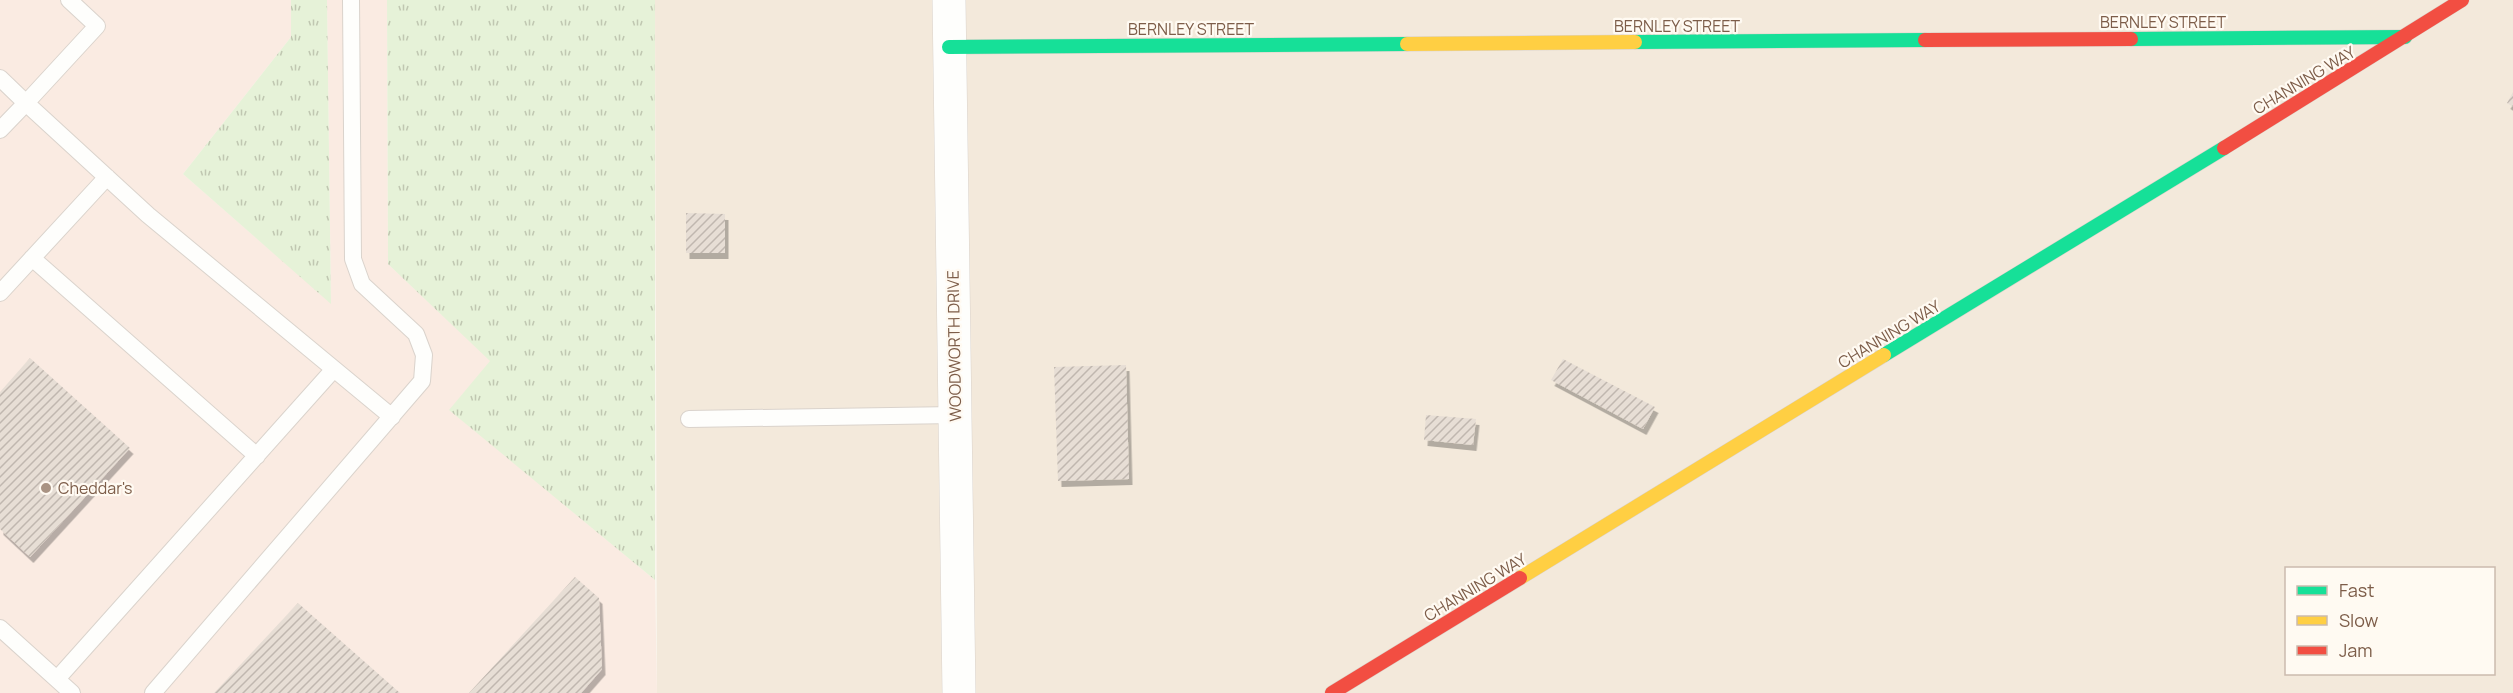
<svg xmlns="http://www.w3.org/2000/svg" width="2513" height="693" viewBox="0 0 2513 693" font-family="Manrope,sans-serif">
<style>
.residential{fill:#f3e9db;fill-rule:evenodd}
.commercial{fill:#faebe2}
.grass{fill:url(#grass-tufts)}
.building{fill:url(#building-hatch);filter:url(#shadow)}
.lines{fill:none;stroke-linecap:round;stroke-linejoin:round}
.lane-casing{stroke:#dad3cc;stroke-width:18}
.street-casing{stroke:#dad3cc;stroke-width:34}
.fast-casing{stroke:#dad2ca;stroke-width:15}
.slow-casing{stroke:#dad2ca;stroke-width:15}
.jam-casing{stroke:#dad2ca;stroke-width:15}
.lane{stroke:#fefefc;stroke-width:16}
.street{stroke:#fefefc;stroke-width:33}
.fast{stroke:#16e098;stroke-width:14}
.slow{stroke:#ffcf43;stroke-width:14}
.jam{stroke:#f24e42;stroke-width:14}
.poi-dot{fill:#a99383;stroke:#fffaf2;stroke-width:2}
.labels{text-anchor:middle;dominant-baseline:central;stroke-width:4.5;stroke-linejoin:round;paint-order:stroke}
.street-label{font-size:16px;fill:#7d5d49;stroke:#fffaf2}
.poi-label{font-size:16px;fill:#7d5d49;stroke:#fffaf2;text-anchor:start}
</style>
<defs>
<pattern id="grass-tufts" width="24" height="20" patternUnits="userSpaceOnUse" patternTransform="scale(1.5)"><rect width="24" height="20" fill="#e6f2d8"/><path d="M3 7l-1-3M5 7V3M7 7l1-3M15 17l-1-3M17 17v-4M19 17l1-3" fill="none" stroke="#c0c7b1"/></pattern>
<pattern id="building-hatch" width="6" height="6" patternUnits="userSpaceOnUse" patternTransform="scale(1.5)"><rect width="6" height="6" fill="#e7ded5"/><path d="M-1 1l2-2M0 6l6-6M5 7l2-2" fill="none" stroke="#c0b7af"/></pattern>
<filter id="shadow"><feDropShadow dx="3.5" dy="6" stdDeviation="0" flood-color="#0004"/></filter>
</defs>
<rect width="100%" height="100%" fill="#faf6ee"/>
<path class="residential" d="M655 0H2513V693H657ZM2286 568H2494V674H2286Z"/>
<path class="commercial" d="M0 0H291V37L183 174 331 303 327 0H387L388 264 491 361 450 410 655 580 657 693H0Z"/>
<path class="grass" d="M291 0H327L331 304 183 174 291 37Z
M387 0H655V580L449 410 490 361 388 264Z"/>
<path class="building" d="M2513 92V107L2507 103Z
M686 213 725 214V253H686Z
M30 358 130 448 30 557 0 529V392Z
M1563 359 1655 407 1643 429 1551 380Z
M1126 365 1129 479 1058 481 1054 367Z
M1426 415 1476 419 1473 445 1424 440Z
M575 577 599 598 602 669 581 693H469Z
M298 603 400 693H214Z"/>
<g class="lines">
<defs>
<path id="lane" d="M69 0 97 26 26 103 148 215 392 417
M0 78 26 103 0 130
M32 258 257 456
M0 293 107 177
M689 419 955 415
M0 628 72 693
M57 679 334 369
M153 693 422 381 424 355 416 334 362 284 353 259 351 0"/>
<path id="street" d="M949 0 959 693"/>
<path id="fast" d="M2131 39 2405 37
M1635 42 1925 40
M949 47 1407 44
M1884 355 2224 148"/>
<path id="slow" d="M1407 44 1635 42
M1520 578 1884 355"/>
<path id="jam" d="M1925 40 2131 39
M2224 148 2462 0
M1332 693 1520 578"/>
</defs>
<use href="#lane" class="lane-casing"/>
<use href="#street" class="street-casing"/>
<use href="#fast" class="fast-casing"/>
<use href="#slow" class="slow-casing"/>
<use href="#jam" class="jam-casing"/>
<use href="#lane" class="lane"/>
<use href="#street" class="street"/>
<use href="#fast" class="fast"/>
<use href="#slow" class="slow"/>
<use href="#jam" class="jam"/>
</g>
<circle class="poi-dot" cx="46" cy="488" r="6"/>
<g class="labels">
<g class="street-label">
<text x="2163" y="22">BERNLEY STREET</text>
<text x="1677" y="26">BERNLEY STREET</text>
<text x="1191" y="29">BERNLEY STREET</text>
<text transform="translate(2304 80) rotate(-31)">CHANNING WAY</text>
<text transform="translate(1889 334) rotate(-31)">CHANNING WAY</text>
<text transform="translate(954 346) rotate(-91)">WOODWORTH DRIVE</text>
<text transform="translate(1475 587) rotate(-31)">CHANNING WAY</text>
</g>
<g class="poi-label">
<text x="58" y="488">Cheddar's</text>
</g>
</g>
<rect x="2285" y="567" width="210" height="108" fill="#fffaf2" stroke="#cbbbae" stroke-width="1.5"/>
<rect x="2297" y="586" width="30" height="9" fill="#16e098" stroke="#cbbbae" stroke-width="1.5"/>
<text x="2339" y="597" font-size="18" fill="#7d5d49">Fast</text>
<rect x="2297" y="616" width="30" height="9" fill="#ffcf43" stroke="#cbbbae" stroke-width="1.5"/>
<text x="2339" y="627" font-size="18" fill="#7d5d49">Slow</text>
<rect x="2297" y="646" width="30" height="9" fill="#f24e42" stroke="#cbbbae" stroke-width="1.5"/>
<text x="2339" y="657" font-size="18" fill="#7d5d49">Jam</text>
</svg>
